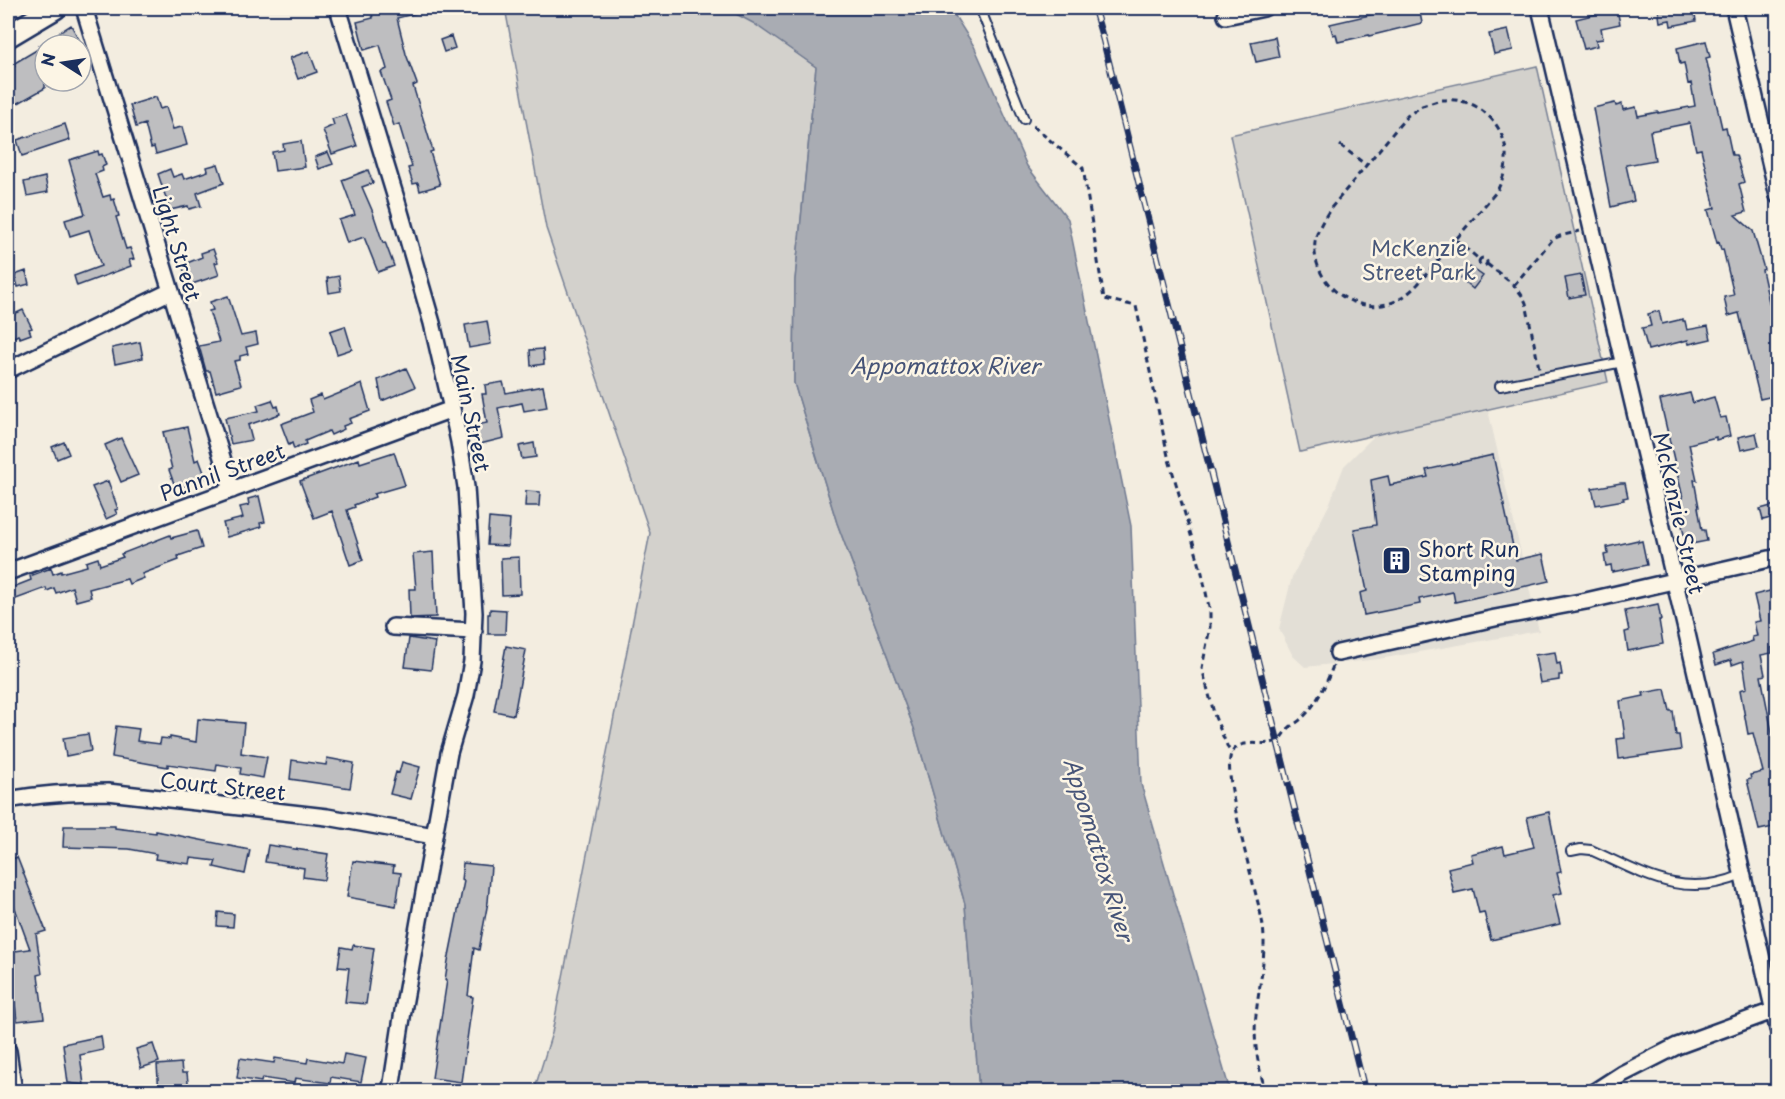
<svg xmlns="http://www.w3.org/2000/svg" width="1785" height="1099" viewBox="0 0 1785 1099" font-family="'Playpen Sans',sans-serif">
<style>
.built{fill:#e3dfd6}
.green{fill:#d3d1cc;stroke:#778095;stroke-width:1.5}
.water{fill:#a9acb3;stroke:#707a91;stroke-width:1.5}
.building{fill:#bebec0;stroke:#1b2f5e;stroke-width:1.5}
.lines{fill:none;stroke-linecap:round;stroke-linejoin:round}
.lane-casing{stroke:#1b2f5e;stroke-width:12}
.street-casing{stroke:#1b2f5e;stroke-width:20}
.secondary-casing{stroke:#1b2f5e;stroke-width:26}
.path{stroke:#1b2f5e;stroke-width:3;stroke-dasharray:6 4.5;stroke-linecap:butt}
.lane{stroke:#fcf5e5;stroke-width:8}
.street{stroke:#fcf5e5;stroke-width:15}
.secondary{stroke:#fcf5e5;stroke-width:21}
.rail-casing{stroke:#1b2f5e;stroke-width:7}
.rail{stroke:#fcf5e5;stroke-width:4.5;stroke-dasharray:14;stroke-linecap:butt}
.labels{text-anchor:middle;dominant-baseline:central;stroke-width:5;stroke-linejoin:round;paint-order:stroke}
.street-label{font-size:21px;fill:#1b2f5e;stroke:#fcf5e5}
.park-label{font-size:21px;fill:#49587a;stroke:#fcf5e5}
.poi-label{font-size:21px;fill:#1b2f5e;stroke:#fcf5e5;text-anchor:start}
.water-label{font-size:22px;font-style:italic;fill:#465478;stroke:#fcf5e5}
</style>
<rect width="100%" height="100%" fill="#f3ede0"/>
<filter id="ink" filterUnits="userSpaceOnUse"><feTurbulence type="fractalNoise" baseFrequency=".0167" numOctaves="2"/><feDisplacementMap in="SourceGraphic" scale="12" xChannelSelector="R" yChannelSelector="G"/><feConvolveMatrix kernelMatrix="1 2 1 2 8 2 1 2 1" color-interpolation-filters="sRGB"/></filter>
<g filter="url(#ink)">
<path class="built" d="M1488 410 1539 631 1379 659 1305 667 1293 656 1279 629 1292 577 1329 505 1344 466 1374 436Z"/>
<path class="green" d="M505 8H725L753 22 816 67 795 280 794 383 837 523 914 728 965 904 979 1091H534L552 1033 650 533 546 228Z
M1537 66 1608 382 1300 452 1230 135Z"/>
<path class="water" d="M725 8H950L974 46 1027 166 1068 219 1131 526 1141 784 1230 1091H979L965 904 914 728 837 523 794 383 795 280 816 67 753 23Z"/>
<path class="building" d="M377 8H420L421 12 397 18 406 54 417 84 413 86 433 151 430 152 440 185 420 191 418 183 413 184 408 168 412 167 399 124 394 126 386 102 391 100 381 72 387 69 380 45 364 50 357 22 373 18 372 14 379 12Z
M1400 8H1419L1422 23 1369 36V35L1338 42 1336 34 1333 35 1330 24Z
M1658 8H1694L1696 21 1671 26 1670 20 1660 22Z
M1617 9 1620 24 1601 28 1603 39 1596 40 1597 46 1584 49 1576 19Z
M71 25 82 45H45V88L8 109V71L15 66 13 64 45 45H40Z
M1508 30 1513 50 1494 54 1489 34Z
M451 36 455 48 444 52 440 40Z
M1275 37 1279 57 1256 62 1251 42Z
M1706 41 1710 57 1706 58 1722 128 1726 127 1732 155H1736L1744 182 1739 184 1746 212 1735 215 1753 231 1764 269 1762 270 1771 311 1775 310 1778 321V395L1760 399 1739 313 1728 316 1724 297 1734 295 1723 249 1721 250 1719 242 1717 243 1708 210 1715 208 1701 149 1696 150 1690 123 1650 131 1655 160 1626 165 1634 201 1611 207 1593 108 1615 103 1616 106 1622 104 1623 110 1636 107 1638 116 1658 112V113L1695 106 1691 83 1688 84 1684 63 1680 64 1677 48Z
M309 51 317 72 298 79 290 58Z
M156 97 160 109 166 107 173 129 182 127 187 145 156 154 154 147 151 148 145 124 136 127 130 105Z
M346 115 357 146 332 154 323 130 334 125 332 119Z
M65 124 70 140 22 156 17 140Z
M301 141 305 167 275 171 272 152 284 150 283 144Z
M98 151 99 155 102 154 106 165 102 167 103 171 95 174 103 197 110 195 111 200 114 199 119 216 116 217 126 249 130 248 134 259 129 260 131 266 77 286 74 276 101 266 89 230 70 236 65 220 85 214 69 160Z
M328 152 333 164 319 169 315 157Z
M218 164 224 183 197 193 201 206 189 209 188 206 170 210 158 174 170 169 173 177 182 174 184 179 208 171 207 167Z
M368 170 373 183 362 187 372 210 383 243 385 242 394 266 378 272 364 237 347 243 339 220 355 215 342 180Z
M45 177 48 192 27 196 24 182Z
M213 249 218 262 215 263 219 275 189 285 182 265 202 257 201 253Z
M1470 267 1483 276 1473 289 1461 279Z
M26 271 29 284 18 287 15 275Z
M1581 275 1585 295 1569 298 1565 278Z
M339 276 341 291 329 293 327 278Z
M228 296 241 336 256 333 258 344 246 347 248 354 240 356V360L234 361 241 385 216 392 210 371H206L199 346 219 342 209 311 213 310 210 302Z
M23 310 32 328 29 329 31 334 20 338 18 335 14 337 8 322V317Z
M1659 311 1662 324 1683 319V321H1685L1687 330 1708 326 1711 339 1689 344 1688 340 1648 350 1642 328 1651 326 1648 314Z
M487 321 491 344 469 348 465 325Z
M345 326 352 349 337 354 330 331Z
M140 342 143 358 115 364 112 348Z
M543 349 544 364 531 366 530 350Z
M406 368 415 387 382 401 378 380Z
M503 382 506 393 543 386 547 407 524 411 522 403 498 408 504 438 476 445 472 426 487 423 482 394H486L485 385Z
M362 384 370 411 349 419 351 423 343 426 344 429 331 435 329 431 305 441 306 444 294 449 292 443 289 445 281 424 313 412 309 400 321 395 323 400Z
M1690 393 1693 403 1714 397 1720 418 1726 417 1730 436 1716 440V437L1689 444 1697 480H1694L1699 507H1698L1702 530H1705L1707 541 1686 545 1682 525 1684 524 1679 499 1683 498 1660 400Z
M272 400 275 407 278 406 280 414 248 425 252 440 231 444 225 418 259 411 257 405Z
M187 427 195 461 199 459 206 478 176 489 169 470 172 469 163 432Z
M1756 433 1759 446 1741 450 1738 437Z
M121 438 138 475 121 482 105 445Z
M64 442 69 454 57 459 52 447Z
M534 443 536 457 522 459 519 446Z
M394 452 405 485 374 494 375 497 354 505 355 507 347 510 363 560 350 565 332 511 314 518 300 481 359 459 360 463Z
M1493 455 1516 560 1543 554 1549 581 1455 602 1453 592 1419 599 1420 604 1364 615 1360 593 1367 591 1354 529 1376 525 1371 480 1388 476 1390 485 1428 477 1426 470Z
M108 481 118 509 115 510 117 514 106 519 92 487Z
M1621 483H1625L1628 497 1623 498 1624 500 1596 505 1592 488Z
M526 491 540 492 539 506H525Z
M259 496 265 522 260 523 261 527 227 537 223 523 243 518 240 507 249 505 248 499Z
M1775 505 1778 516 1763 520 1760 509Z
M489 518 510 520 508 546 487 545Z
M197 531 202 548 178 556 179 560 142 574 144 578 129 584 127 579 89 589 91 597 76 601 72 587 56 593 54 588 47 591 46 588 8 602V589L31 580 30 576 51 568 53 574 61 571V573L87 566 86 562 98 558 100 565 123 557 121 554 170 535 171 538Z
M1638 540V542L1642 541 1647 565 1612 572 1611 565 1606 566 1604 555 1608 554 1607 547Z
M433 552 436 617 410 618 409 589H416L413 554Z
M519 557 520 594 502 595 501 558Z
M1774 590 1778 608V646L1771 648 1772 653 1761 655 1765 675 1761 676 1774 743H1778V826L1759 830 1747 780 1751 779 1750 775 1763 772 1753 733 1748 734 1740 690 1747 688 1743 661 1732 665 1731 660 1716 665 1713 654 1753 641 1752 637 1757 636 1754 622 1760 621 1754 595Z
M1658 604 1661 620H1659L1663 644 1628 651 1625 632 1629 631 1625 611Z
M490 609 506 610 505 634H488V614H490Z
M409 638 435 642 431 670 405 667Z
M506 646 526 650 514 715 494 711Z
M1555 652 1557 664 1560 663 1562 675H1559V680L1540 683 1535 655Z
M1665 689 1670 711H1673L1676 735H1679L1681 750 1619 759 1617 739 1625 738 1620 701 1644 696 1643 693Z
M198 719 244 723 241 753 267 757 263 778 240 774 241 768 217 764 216 771 168 764V767L112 757 116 726 139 729 137 741 160 744 161 738 170 739V737L196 742Z
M88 734 91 751 66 756 63 738Z
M327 758 354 763 350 788 290 779 292 760 326 765Z
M402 762 420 767 411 799 390 794 396 772 399 773Z
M1549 812 1561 872 1557 873 1562 893 1553 895 1560 924 1491 940 1484 912 1479 913 1473 889 1454 893 1448 868 1473 862 1471 854 1503 846 1505 854 1534 847 1527 817Z
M64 826H115V828L156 833V831L250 850 245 874 214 867 216 861 191 858 190 864 155 859 156 854 129 849 63 847Z
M268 845 328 854 324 880 303 877 304 868 265 862Z
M17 857 46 931 36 934 42 974 38 975 44 1018 17 1021 12 978 10 972H8V952L30 949 8 889V861Z
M353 861 394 866 393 872 401 873 396 906 347 897Z
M463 863 491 866 488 902 479 950 474 948 468 996 473 997 461 1082 432 1078 447 980H445L448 961 464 881 461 880Z
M218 912 234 914 233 927 217 926Z
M353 945 374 948 366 1004 345 1002 349 968 338 967 341 947 352 949Z
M101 1036 103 1050 80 1055 84 1085 68 1083 63 1044Z
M153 1044 159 1062 141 1068 136 1049Z
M344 1054 366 1058 361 1082 331 1077 330 1083 295 1078 294 1083 262 1078 261 1082 237 1078 240 1058 274 1063 275 1058 307 1063 308 1058 342 1064Z
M181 1063 182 1073H187L189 1092H159L157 1065Z"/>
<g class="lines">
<defs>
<path id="lane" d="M980 8 1024 119
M1500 386 1623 362
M1571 851 1581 849 1591 850C1644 874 1683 900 1742 875"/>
<path id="street" d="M84 8 232 490
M338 8 398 205 432 323 452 409 459 442 466 487 474 613 472 661 466 695 449 753 434 836 403 1011 392 1083 389 1092
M1540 8 1685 625 1778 1029
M1734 8 1778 196
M1226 16 1264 8
M8 370 171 291
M8 572 452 409
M393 627 474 631
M1338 653 1495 618 1586 601 1778 557
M8 800C41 794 74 792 108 792L327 817 434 836
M8 1051 14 1092
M1594 1092 1622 1074 1677 1046 1778 1009"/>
<path id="secondary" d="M8 36 55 8"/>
</defs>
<use href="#lane" class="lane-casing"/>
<use href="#street" class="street-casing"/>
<use href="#secondary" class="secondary-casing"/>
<path class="path" d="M1441 100C1447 100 1454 99 1460 101 1486 105 1508 132 1506 159 1506 171 1502 181 1497 191L1418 284C1409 293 1400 301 1387 304 1349 314 1311 280 1315 242 1317 229 1324 219 1331 208L1407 116 1422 106Z
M1033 126 1083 168 1104 299 1136 306 1168 456 1202 573 1210 612V627L1202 668 1215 717 1228 748 1232 753
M1340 145 1366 165
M1456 240 1480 260
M1479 262a4 4 0 1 1 8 0a4 4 0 1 1-8 0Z
M1487 264C1502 276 1518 285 1526 303L1539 368
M1514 285 1553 239 1560 236 1580 231
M1266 1092C1258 1067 1253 1041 1256 1015 1259 984 1268 951 1262 920 1256 890 1222 777 1231 754 1240 736 1263 748 1277 741 1282 738 1284 732 1289 728 1292 725 1297 723 1300 720 1315 707 1326 685 1333 666"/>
<use href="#lane" class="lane"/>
<use href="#street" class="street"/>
<use href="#secondary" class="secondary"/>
<defs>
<path id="rail" d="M1094 8 1103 39 1365 1092"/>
</defs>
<use href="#rail" class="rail-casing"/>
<use href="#rail" class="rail"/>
</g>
</g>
<defs>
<symbol id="building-square" viewBox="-11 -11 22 22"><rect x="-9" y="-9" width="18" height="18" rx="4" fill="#1b2f5e" stroke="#fcf5e5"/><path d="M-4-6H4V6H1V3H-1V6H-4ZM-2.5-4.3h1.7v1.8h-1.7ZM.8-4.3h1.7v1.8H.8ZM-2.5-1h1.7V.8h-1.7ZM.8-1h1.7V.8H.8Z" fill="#fff"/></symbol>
</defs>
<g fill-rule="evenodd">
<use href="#building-square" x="1380" y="544" width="33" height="33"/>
</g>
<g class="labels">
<g class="street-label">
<text transform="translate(178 243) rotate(73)">Light Street</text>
<text transform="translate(472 413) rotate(78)">Main Street</text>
<text transform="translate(222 471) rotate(-20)">Pannil Street</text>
<text transform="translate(1680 513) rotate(77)">McKenzie Street</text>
<text transform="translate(223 785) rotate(6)">Court Street</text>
</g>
<g class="park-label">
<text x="1419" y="247">McKenzie<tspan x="1419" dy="24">Street Park</tspan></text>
</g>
<g class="poi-label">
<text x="1418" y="548">Short Run<tspan x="1418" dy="24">Stamping</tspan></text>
</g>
<g class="water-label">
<text x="945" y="364">Appomattox River</text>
<text transform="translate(1100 849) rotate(73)">Appomattox River</text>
</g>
</g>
<rect width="1785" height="1099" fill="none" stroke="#fcf5e5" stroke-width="30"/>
<rect x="15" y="15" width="1755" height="1069" fill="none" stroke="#1b2f5e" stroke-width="2" filter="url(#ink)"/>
<g transform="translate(63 63) rotate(282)"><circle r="28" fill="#fcf5e5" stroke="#a2a6af" stroke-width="1.5"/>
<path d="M0-4.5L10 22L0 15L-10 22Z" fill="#1b2f5e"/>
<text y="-9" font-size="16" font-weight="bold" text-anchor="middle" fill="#1b2f5e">N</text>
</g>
</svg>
